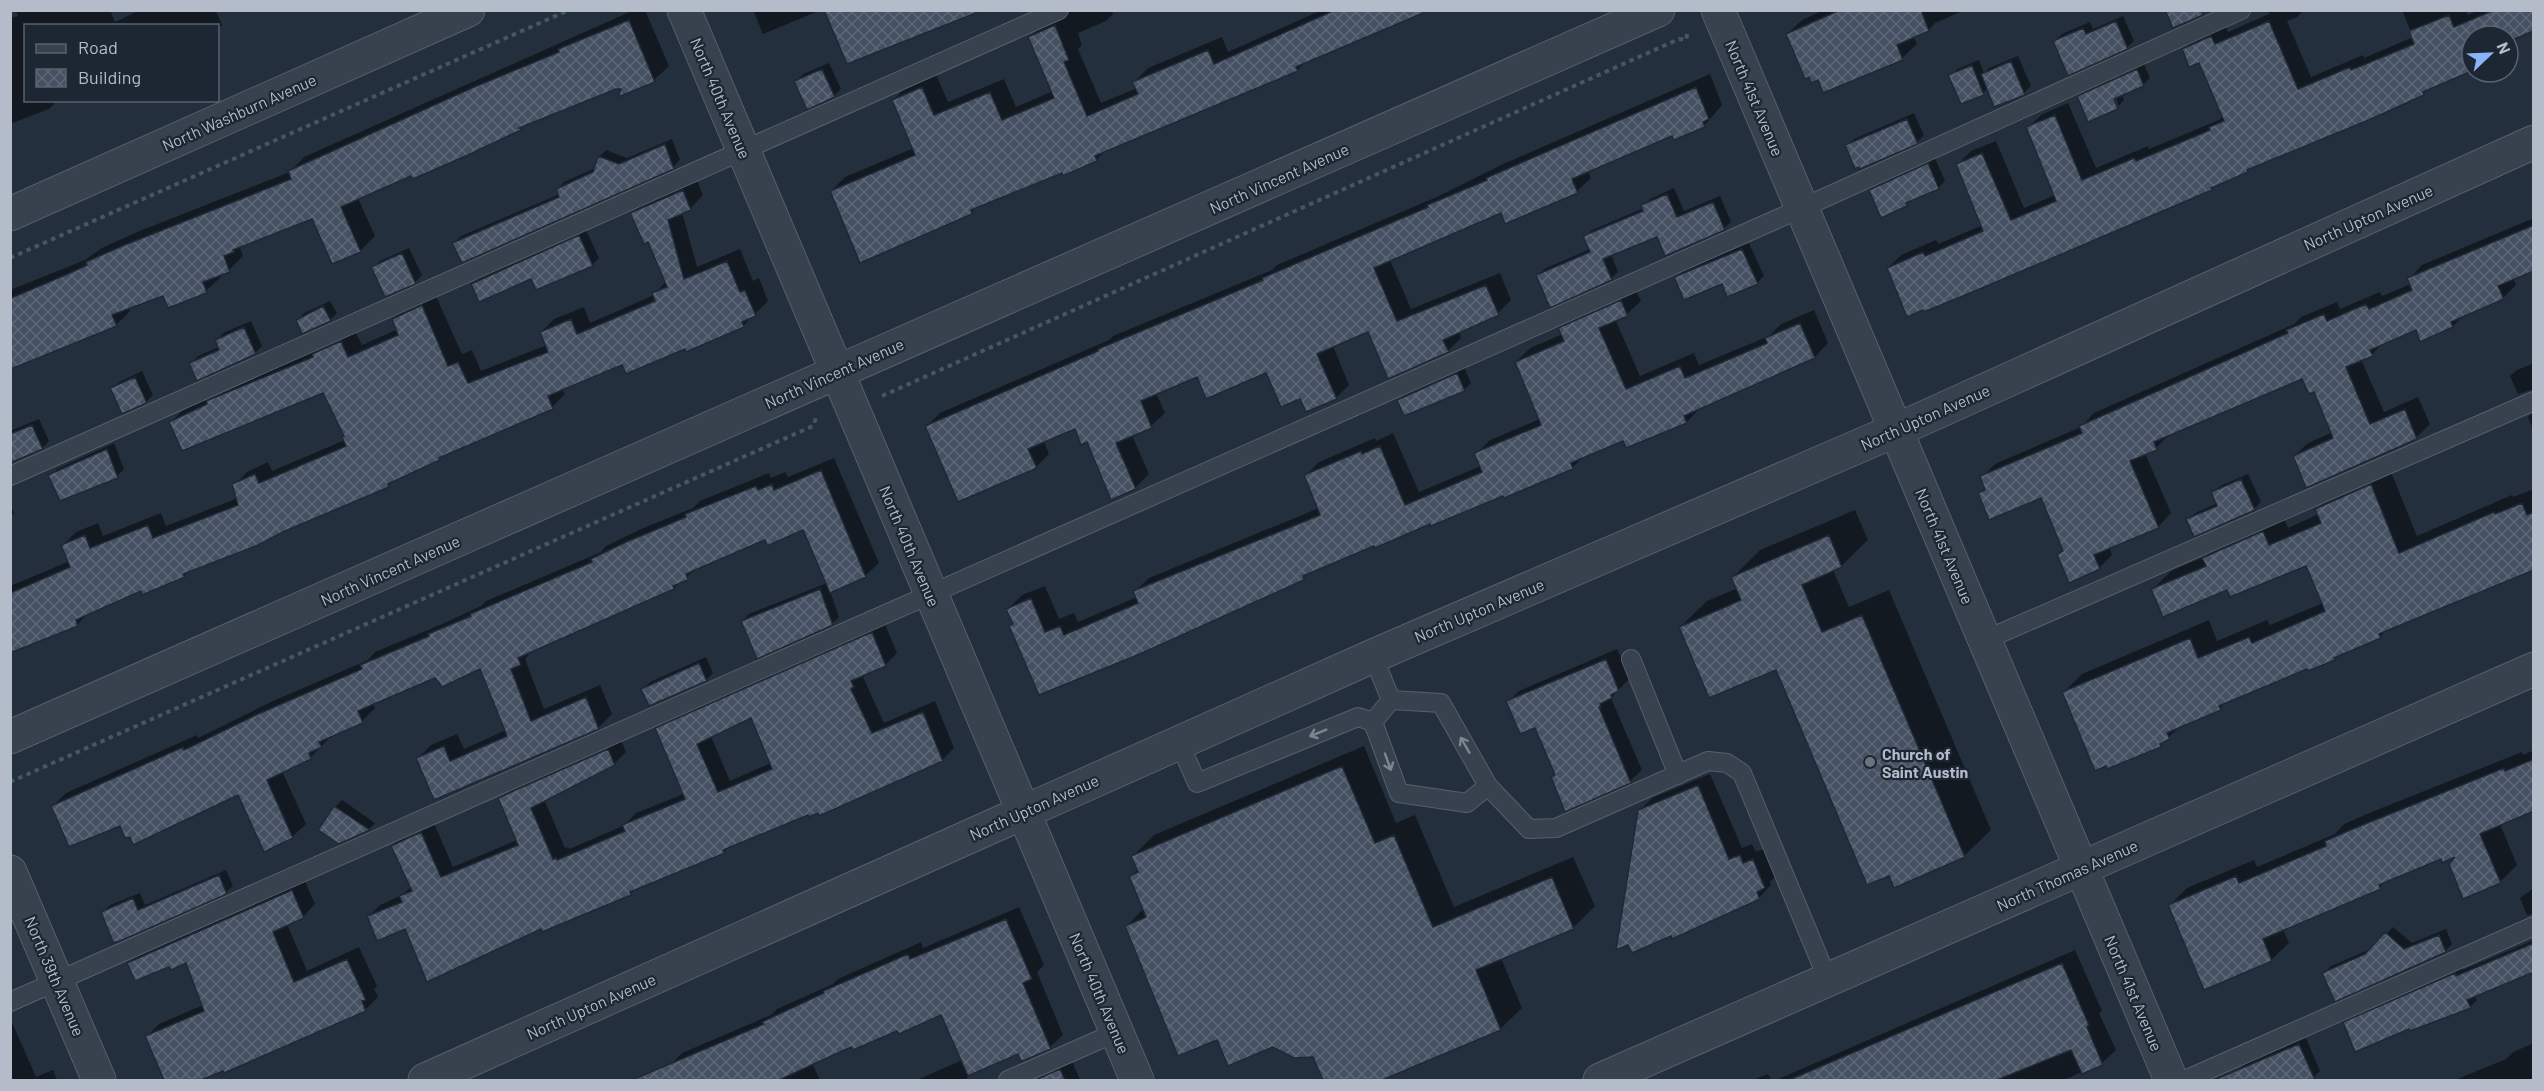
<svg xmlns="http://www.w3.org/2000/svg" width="2544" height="1091" viewBox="0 0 2544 1091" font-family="Barlow,sans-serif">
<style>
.shadow{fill:#0007;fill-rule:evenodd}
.building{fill:url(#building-cross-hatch);stroke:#1f2835;stroke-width:1.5;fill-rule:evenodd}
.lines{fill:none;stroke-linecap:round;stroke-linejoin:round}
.lane-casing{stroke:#565f6c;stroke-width:20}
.street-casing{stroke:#565f6c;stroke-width:35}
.path{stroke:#44595c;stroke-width:4;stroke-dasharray:4.5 4.5;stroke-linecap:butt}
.lane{stroke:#38414e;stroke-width:18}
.street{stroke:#38414e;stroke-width:33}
.oneway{stroke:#7c8592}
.worship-dot{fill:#6b7280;stroke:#1d2633;stroke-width:2}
.labels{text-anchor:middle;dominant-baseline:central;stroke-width:4.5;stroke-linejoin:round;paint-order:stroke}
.street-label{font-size:16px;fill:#b4bcc9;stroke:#1d2633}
.poi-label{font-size:16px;font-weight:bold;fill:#b4bcc9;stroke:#1d2633;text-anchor:start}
</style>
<defs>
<pattern id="building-cross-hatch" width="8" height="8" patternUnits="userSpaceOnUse" patternTransform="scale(1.5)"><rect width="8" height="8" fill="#455162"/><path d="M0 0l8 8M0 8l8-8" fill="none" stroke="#5d6877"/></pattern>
</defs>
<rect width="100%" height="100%" fill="#242f3e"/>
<path class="shadow" d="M16 10H110L115 22 140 10H218L216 11 222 25 218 30V26H26V100H58L49 109 10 124V18L18 16Z
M634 10H645L669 66 654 80 621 95 624 87 616 88 527 123 522 128 467 154 412 174 358 198 375 236 361 250 333 262 313 217 239 245 243 256 229 270 220 274 221 277 206 291 169 306 164 294 129 307 130 311 116 325 10 368V290L85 260 102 248 137 232 290 172 304 157Z
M753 10H821L763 34Z
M1071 10H1112L1113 14 1106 21 1078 33 1082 45 1078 49 1101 103 1137 88 1134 82 1148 68 1222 37 1228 52 1322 10H1426L1307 61 1297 70 1107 149 1096 160 1062 171 979 205 971 213 831 191 845 177 914 148 893 100 907 86 936 74 948 102 1004 79 1016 107 1053 91 1030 37 1044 23Z
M1824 10H1965L1935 23 1929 30 1913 36 1917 44 1902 58 1819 78 1787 34 1802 20Z
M2268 10H2304L2297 17 2287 21 2311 77 2363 55 2364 58 2413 37 2402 10H2466L2468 15 2479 10H2534V29L2508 40V36H2472V70L2429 88 2423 94 2251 167 2211 189 1888 268 1901 255 1936 240 1938 244 1983 225 1958 164 1971 151 1996 141 2024 208 2055 195 2028 128 2041 115 2068 103 2096 168 2148 146 2149 149 2219 120 2223 116 2200 61 2183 50 2196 36 2225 24 2228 32 2269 14Z
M2123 16 2134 41 2127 47 2055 41 2062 34 2090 22 2093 29Z
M2018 56 2031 86 2024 93 1988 88 1983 93 1950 76 1957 69 1979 60 1984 73 1989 68Z
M829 63 841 89 834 96 796 81 803 74Z
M2144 64 2150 78 2143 85 2122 94 2124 100 2119 106 2113 91 2110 93 2116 106H2119L2089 120 2079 97 2086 90Z
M1710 74 1722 105 1704 126 1673 134 1588 171 1591 178 1577 191 1506 222 1502 211 1390 260 1411 309 1500 273 1511 300 1498 313 1459 331 1461 338 1448 351 1369 330 1333 346 1349 385 1336 398 1301 397 1267 371 1198 376 1156 393 1165 413 1151 426 1132 435 1149 474 1135 488 1075 427 1044 441 1049 454 1036 467 927 426 940 413 1109 340 1113 336 1272 270 1277 265 1439 196 1501 165Z
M1914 113 1924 135 1917 142 1860 165 1847 146 1854 139Z
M672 139 680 160 673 167 454 243 461 236 560 194 557 189 564 182 595 168 599 157 606 150 627 158Z
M1935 158 1945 181 1938 188 1912 199 1906 205 1871 190 1878 184Z
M696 178 703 195 690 209 682 212 697 267 740 249 753 281 759 278 768 301 743 326 686 347 623 363 562 389 565 394 552 407 442 455 397 478 388 486 190 569 184 576 142 589 90 612 77 625 10 652V586L70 561 63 545 76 532 98 523 103 536 161 513 166 526 238 498 234 485 247 472 268 462 272 471 345 440V435L324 391 171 422 184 409 214 395 221 389 354 329 362 345 398 329 393 319 406 306 435 294 462 354 472 350 481 371 547 345 541 332 554 319 584 307 590 323 654 295 666 281 649 240 632 213 645 200Z
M1674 188 1684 211 1720 196 1731 222 1724 228 1666 254 1657 235 1611 254 1618 272 1611 278 1550 306 1538 276 1544 269 1590 249 1585 236 1592 230 1644 208 1650 199Z
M2534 218V269L2513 278 2516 285 2503 298 2465 314 2453 326 2416 329 2384 342 2372 354 2361 359 2384 412 2418 397 2430 424 2417 437 2307 486 2294 456 2308 443 2333 432 2315 390 2303 377 2169 435 2156 448 2145 453 2171 513 2158 527 2109 547 2112 555 2099 568 2059 554 2064 549 2041 496 1979 494 1986 487 1982 477 1995 464 2081 427 2094 413 2294 324 2301 317 2337 302 2340 309 2380 292 2382 296 2411 284 2409 279 2422 265Z
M586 230 599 258 592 265 473 284 480 277Z
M1749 243 1764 276 1757 283 1722 282 1676 277 1682 271Z
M409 248 422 275 415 282 373 267 380 261Z
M1635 288 1641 301 1627 314 1615 319 1640 376 1694 353 1699 365 1769 336 1781 324 1814 310 1828 343 1815 357 1701 407 1687 422 1627 447 1624 439 1584 456 1572 468 1375 544 1311 571 1303 578 1040 693 1008 609 1022 595 1045 586 1059 619 1074 613 1078 622 1137 597 1135 591 1149 578 1319 508 1305 476 1319 462 1375 438 1376 441 1393 433 1419 492 1481 466 1476 454 1490 440 1540 419 1516 362 1530 348 1563 334 1560 329 1574 315Z
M330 301 337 313 330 320H298L304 313Z
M251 321 262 346 255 353 191 363 198 356 219 347 217 340 223 333Z
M2534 363V389L2518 394 2510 376 2517 370Z
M1464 367 1471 383 1464 390 1399 400 1406 393Z
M142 371 153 395 146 402 112 389 119 382Z
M2534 411V430H2533L2528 417Z
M39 419 49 441 42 448 10 462V431Z
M114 443 124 469 117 476 61 500 50 476 57 469Z
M834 458 879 563 865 576 830 591 839 617 832 624 742 621 749 614 827 583 804 528 765 538 699 566 674 588 533 650 525 659 544 709 600 685 612 714 599 727 435 798 418 758 431 745 457 734 464 749 506 730 481 667 436 676 373 703 375 708 362 721 333 734 310 758 282 771 306 824 292 837 239 793 131 835 120 824 53 806 66 793 197 735 198 738 273 701 368 660 375 652 440 625 481 606 486 601 601 552 606 546 641 529 693 508 700 501 769 473 771 478 785 472 788 477Z
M2389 467 2417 536 2512 495 2513 497 2534 489V569L2388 629 2380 637 2334 658 2309 669 2308 667 2228 701 2220 708 2183 724 2160 745 2063 693 2082 674 2209 620 2217 641 2267 620 2270 625 2323 603 2306 564 2228 588 2153 589 2171 571 2206 556 2222 540 2282 514 2288 528 2319 514 2317 509 2335 491Z
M2248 474 2261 502 2254 509 2188 520 2195 513 2218 503 2213 492 2220 486Z
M10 504 14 513 10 517Z
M1855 510 1868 540 1841 566 1833 570 1849 607 1889 590 1991 830 1964 856 1777 668 1680 627 1707 601 1738 588 1733 577 1760 550Z
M884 622 897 653 885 665 863 677 884 723 935 701 954 748 942 760 730 845 724 852 635 889 630 894 406 927 368 917 380 905 402 895 411 887 392 846 404 834 433 821 453 867 517 840 499 799 511 787 620 738 626 752 614 764 544 799 565 848 568 847 569 849 623 826 636 813 684 794 657 729 669 717ZM752 716 771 763 730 781 711 736Z
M1617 649 1630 678 1611 698 1642 770 1630 781 1566 810 1556 774 1536 726 1508 702 1519 691Z
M706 657 713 673 706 680 643 689 650 682Z
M1364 746 1396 823 1415 815 1454 907 1573 857 1595 906 1573 928 1501 958 1522 1008 1500 1029 1378 1080H1325L1314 1055 1273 1046 1218 1038 1127 926 1144 908 1131 876 1138 869 1133 856 1154 835Z
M2534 750V809L2500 824 2517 865 2500 882 2461 853 2441 857 2387 880 2380 887 2283 929 2289 943 2271 960 2170 905 2187 888 2254 860 2257 867 2335 834 2344 824 2374 811 2522 752 2523 755Z
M1710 774 1742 848 1752 844 1756 852 1766 848 1777 875 1770 882 1771 885 1759 898 1716 919 1632 951 1639 811 1652 798Z
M342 800 375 823 369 829 339 842 335 807Z
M226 870 233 886 226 892 118 940 103 912 110 905 140 893 145 905Z
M304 879 315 904 303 917 287 924 307 971 359 947 377 986 374 989 378 997 365 1010 197 1080H165L147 1036 159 1024 203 1005 187 961 170 965 129 963 141 950Z
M2534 888V914L2527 915 2520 898Z
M1019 907 1044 965 1037 972 1063 1035 1050 1047 1022 1060 1019 1052 967 1075 968 1077 965 1080H917L962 1060 942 1013 852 1045 812 1063 820 1080H662L670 1065 682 1053 771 1015 777 1009 833 984 838 979 921 942 923 948Z
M2393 927 2412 943 2446 929 2452 944 2445 951 2324 973 2331 966 2373 948Z
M2534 940V970L2474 995 2477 1000 2470 1007 2345 1025 2352 1018 2462 967 2463 970Z
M2075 950 2102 1011 2099 1013 2116 1050 2102 1063 2064 1080H1776Z
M10 1018 36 1077 53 1070 57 1080H10Z
M2306 1038 2320 1071 2313 1078 2306 1080H2242L2238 1071 2245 1064Z
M2534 1043V1080H2455L2506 1059 2513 1052Z
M1072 1061 1080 1080H1036L1042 1075Z
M1768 1074 1771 1080H1753Z"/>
<path class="building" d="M824 10H981V11L847 64Z
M1335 10 1428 11 1296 67 1298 71 1095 156 1097 161 1063 176 1062 173 971 210 972 214 860 263 830 191 915 155 892 100 922 87 934 115 990 92 1002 120 1054 98 1028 37 1055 25 1069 60 1064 62 1087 116 1138 94 1132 82 1208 50 1214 64Z
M1840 10H1921L1929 31 1897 45 1903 60 1823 93 1818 80 1811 83 1809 77 1805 79 1786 34Z
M2165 10H2201L2203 15 2173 28Z
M2494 10H2533V31L2508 42V36H2472V71L2423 92 2424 95 2371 119 2247 170 2248 172 2211 188 2212 190 1975 291 1924 312 1923 310 1907 317 1887 268 1923 252 1925 256 1983 231 1956 164 1982 153 2011 220 2056 201 2026 127 2055 115 2082 180 2134 158 2136 161 2210 130 2209 127 2224 121 2199 63 2189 67 2182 49 2211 36 2215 44 2269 21 2298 89 2350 67 2351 70 2414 44 2409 31 2449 15 2454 27Z
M629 20 655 82 618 97 621 89H616L519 128 523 129 468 155 413 179 411 176 341 207 361 252 332 264 312 219 233 250 234 252 224 256 230 272 203 282 207 293 168 308 163 296 112 315 117 326 11 369V298L70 273 87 265 86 262 122 246 291 179 288 171 474 87 559 52 558 49Z
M2116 21 2128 49 2068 76 2053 41 2083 28 2086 34Z
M2011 61 2025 95 1994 107 1981 74Z
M1972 65 1984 95 1961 104 1948 75Z
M822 69 835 97 807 110 794 81Z
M2137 69 2144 86 2114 99 2118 109 2088 122 2077 96Z
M1696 87 1709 119 1703 122 1705 127 1674 140 1672 136 1572 179 1578 193 1505 224 1501 213 1374 268 1397 321 1486 285 1499 315 1443 340 1449 352 1388 379 1368 332 1317 354 1337 399 1306 412 1300 399 1281 407 1266 373 1206 399 1197 377 1141 401 1152 428 1116 443 1136 489 1111 500 1087 442 1081 445 1075 429 1028 449 1037 468 958 502 925 426 1098 351V349L1263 280 1262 278 1428 207 1427 205 1487 180 1486 178Z
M1907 119 1918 144 1860 169 1859 167 1855 169 1845 145Z
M665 144 674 169 462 263 452 243 559 197 556 189 593 172 598 156 619 164Z
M1928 163 1939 189 1906 203 1907 206 1881 218 1869 190Z
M683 190 691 210 668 220 684 279 727 261 740 292 745 290 756 316 742 322 744 327 686 352 685 349 626 374 622 365 548 396 553 409 439 458 440 460 388 484 389 487 285 531 256 546 183 574 185 577 142 595 141 591 76 620 78 626 10 653V593L70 567 61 545 85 535 90 548 148 525 153 538 238 505 232 484 255 474 259 483 346 446 342 437 344 436 323 393 182 451 169 422 207 404 206 401 313 357 312 354 341 341 348 357 398 335 392 319 422 305 448 366 458 362 468 383 548 352 540 332 571 319 577 334 655 301 652 293 667 287 648 242 644 244 630 213Z
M1667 194 1677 217 1713 202 1725 230 1665 256 1657 237 1603 259 1612 280 1550 308 1536 275 1590 252 1583 236 1643 211 1641 205Z
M2534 225V271L2498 286 2504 299 2451 322 2453 327 2420 342 2416 330 2370 350 2373 356 2346 367 2370 424 2405 409 2417 439 2306 488 2293 456 2333 438 2314 392 2309 394 2302 379 2154 442 2157 450 2130 461 2159 528 2094 555 2100 569 2069 583 2057 554 2063 551 2041 498 1989 520 1978 493 1985 490 1980 476 2082 433 2079 426 2288 333 2286 330 2324 314 2327 321 2366 304 2369 309 2412 290 2407 278Z
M579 235 593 266 536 290 531 279 479 302 471 284Z
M1742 249 1758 284 1727 297 1722 284 1684 300 1674 277Z
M402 253 416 284 385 297 371 267Z
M1621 300 1628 316 1599 328 1626 389 1680 366 1685 378 1767 343 1765 338 1800 323 1815 358 1684 416 1687 423 1626 448 1623 441 1571 463 1573 469 1504 498 1503 496 1431 526 1430 524 1375 548 1374 546 1303 576 1304 580 1140 654 1039 695 1009 626 1013 624 1006 609 1031 598 1045 632 1060 626 1064 635 1138 603 1133 591 1320 515 1304 475 1361 451 1362 454 1380 446 1405 505 1482 472 1474 453 1541 425 1515 362 1564 341 1558 328Z
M323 306 331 321 302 334 296 320Z
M244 327 256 354 197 381 189 363 219 350 215 340Z
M1457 373 1465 391 1404 416 1397 400Z
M135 377 147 403 122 414 110 388Z
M32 425 43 449 10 463V434Z
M107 449 118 478 60 501 48 475Z
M821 470 866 577 830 593 803 530 767 546 765 540 686 574 688 580 673 586 674 589 518 658 521 665 511 669 531 721 586 697 599 729 434 800 416 758 444 746 450 761 507 736 480 669 442 687 435 678 358 711 363 723 319 742 322 747 309 753 311 759 267 780 293 838 264 852 238 795 133 845 130 837 125 838 120 826 69 847 51 806 183 747 184 750 258 714 362 669 360 665 429 636 428 634 471 616 470 614 592 562 591 559 626 542 686 517 685 514 756 486 758 490 772 484 774 490Z
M2241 479 2255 510 2194 537 2186 519 2217 506 2211 492Z
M2371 484 2399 553 2494 512 2495 514 2522 503 2527 515 2534 512V570L2379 634 2381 638 2334 658 2335 660 2308 671 2307 669 2219 706 2221 710 2167 733 2170 739 2160 744 2161 747 2107 769 2106 766 2095 771 2062 692 2190 638 2198 658 2249 637 2252 643 2325 611 2306 566 2230 597 2227 590 2163 617 2151 589 2206 566 2202 558 2263 531 2269 545 2321 523 2315 509Z
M1829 535 1842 567 1802 585 1822 632 1862 615 1965 857 1894 888 1889 876 1867 885 1776 670 1709 698 1679 627 1741 600 1731 577Z
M820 589 833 625 757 659 741 621Z
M872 632 886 666 851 681 854 687 851 689 872 733 923 712 943 761 819 816 818 813 809 817 808 815 723 850 725 853 630 892 631 895 542 932 541 929 427 982 405 929 377 941 367 916 402 902 399 896 412 891 391 846 421 832 441 877 518 845 498 798 608 749 615 765 531 808 553 859 556 858 557 860 625 831 622 825 685 799 655 728ZM751 718 772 769 718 792 697 744Z
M1606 659 1619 691 1611 695 1612 698 1600 704 1601 707H1599L1631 783 1565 812 1551 777 1555 775 1535 728 1520 734 1506 701Z
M699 663 707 681 649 706 641 689Z
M2534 759V811L2480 834 2501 883 2463 899 2449 864 2455 857 2442 863 2441 859 2379 885 2381 889 2263 939 2272 961 2204 990 2168 905 2236 876 2239 883 2326 846 2325 841 2355 828 2504 768 2505 771Z
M1342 766 1375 843 1394 835 1433 927 1552 877 1574 929 1476 970 1501 1030 1382 1080H1323L1313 1057 1294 1058 1273 1047 1228 1066 1217 1040 1178 1056 1125 926 1146 917 1129 876 1138 872 1131 856Z
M1698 785 1729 859 1740 855 1743 863 1753 859 1765 888 1757 892 1760 899 1672 939 1671 936 1632 953 1628 945 1616 950 1638 810Z
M334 806 370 830 339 844 318 830Z
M219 875 227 894 118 942H113L101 912 133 898 138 910Z
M292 890 304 918 273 932 294 982 347 959 366 1000 362 1001 366 1011 224 1073 223 1071 201 1080H164L145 1036 204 1011 186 963 171 970 169 967 135 981 127 963Z
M1006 919 1032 979 1023 983 1051 1049 1025 1060 1021 1061 1018 1054 968 1076 941 1015 899 1034 897 1031 853 1050 851 1047 779 1080H632L764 1024 762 1022 824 993 823 991 908 954 910 959Z
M2385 932 2404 949 2439 935 2446 952 2335 1002 2322 973 2365 954Z
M2534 943V972L2467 1000 2471 1008 2410 1031 2409 1029 2355 1052 2343 1022 2455 973 2456 976Z
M2062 963 2089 1025 2087 1027 2103 1065 2082 1074 2071 1050 1997 1080H1789Z
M2299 1044 2315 1080H2214L2268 1057Z
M1060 1069 1065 1080H1035Z"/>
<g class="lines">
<defs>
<path id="lane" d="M10 476 1059 10
M1985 640 2534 401
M1373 656 1391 700
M1631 659 1678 775
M1179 742 1197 783 1358 717 1373 722
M1488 786 1467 803 1399 793 1373 722 1391 700 1441 703 1488 786 1529 829 1556 828 1708 761 1727 763 1742 773 1828 980
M10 1002 1802 208 2241 10
M1008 1080 1117 1032
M2185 1080 2534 926"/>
<path id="street" d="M684 10 1137 1080
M1718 10 2171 1080
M10 214 468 10
M10 737 1658 10
M10 872 99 1080
M425 1080 1373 656 1917 421 2534 142
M1600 1080 2534 669"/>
</defs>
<use href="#lane" class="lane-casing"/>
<use href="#street" class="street-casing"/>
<path class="path" d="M10 258 569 10
M882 396 1679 39 1686 40 1688 31
M10 782 813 426 816 418"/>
<use href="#lane" class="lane"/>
<use href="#street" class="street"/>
</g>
<defs><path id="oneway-shaft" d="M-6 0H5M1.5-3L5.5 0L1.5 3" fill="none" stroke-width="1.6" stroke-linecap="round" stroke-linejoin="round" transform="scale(1.5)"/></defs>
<g class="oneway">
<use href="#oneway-shaft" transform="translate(1318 733) rotate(158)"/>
<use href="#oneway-shaft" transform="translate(1465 745) rotate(-120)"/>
<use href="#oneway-shaft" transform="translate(1388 762) rotate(70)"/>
</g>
<circle class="worship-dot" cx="1870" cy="762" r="6"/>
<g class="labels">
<g class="street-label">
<text transform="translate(721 98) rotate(67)">North 40th Avenue</text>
<text transform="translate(1755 98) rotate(67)">North 41st Avenue</text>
<text transform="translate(239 112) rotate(-24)">North Washburn Avenue</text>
<text transform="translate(1279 178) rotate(-24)">North Vincent Avenue</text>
<text transform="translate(2368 217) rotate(-24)">North Upton Avenue</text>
<text transform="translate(834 373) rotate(-24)">North Vincent Avenue</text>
<text transform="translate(1925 417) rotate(-24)">North Upton Avenue</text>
<text transform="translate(910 546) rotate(67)">North 40th Avenue</text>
<text transform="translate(1945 546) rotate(67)">North 41st Avenue</text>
<text transform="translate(390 570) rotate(-24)">North Vincent Avenue</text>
<text transform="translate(1479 610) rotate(-23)">North Upton Avenue</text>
<text transform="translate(1034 807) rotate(-24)">North Upton Avenue</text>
<text transform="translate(2067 875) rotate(-24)">North Thomas Avenue</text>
<text transform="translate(55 976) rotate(67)">North 39th Avenue</text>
<text transform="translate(1100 993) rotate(67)">North 40th Avenue</text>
<text transform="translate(2134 993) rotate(67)">North 41st Avenue</text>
<text transform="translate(591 1006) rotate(-24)">North Upton Avenue</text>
</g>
<g class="poi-label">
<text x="1882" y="753">Church of<tspan x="1882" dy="18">Saint Austin</tspan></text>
</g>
</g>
<rect width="2544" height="1091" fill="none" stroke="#b4bcc9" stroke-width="24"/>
<rect x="24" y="24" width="195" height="78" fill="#1d2633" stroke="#59626f" stroke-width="1.5"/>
<rect x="36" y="44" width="30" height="9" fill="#38414e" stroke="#59626f" stroke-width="1.5"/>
<text x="78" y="54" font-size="18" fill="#b4bcc9">Road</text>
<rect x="36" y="69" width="30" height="18" fill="url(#building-cross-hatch)" stroke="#59626f" stroke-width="1.5"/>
<text x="78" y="84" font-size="18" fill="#b4bcc9">Building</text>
<g transform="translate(2490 54) rotate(67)"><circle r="28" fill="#1d2633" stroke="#59626f" stroke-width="1.5"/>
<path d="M0-4.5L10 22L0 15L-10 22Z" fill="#8ab4f8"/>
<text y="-9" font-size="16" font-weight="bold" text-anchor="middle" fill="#b4bcc9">N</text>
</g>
</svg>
